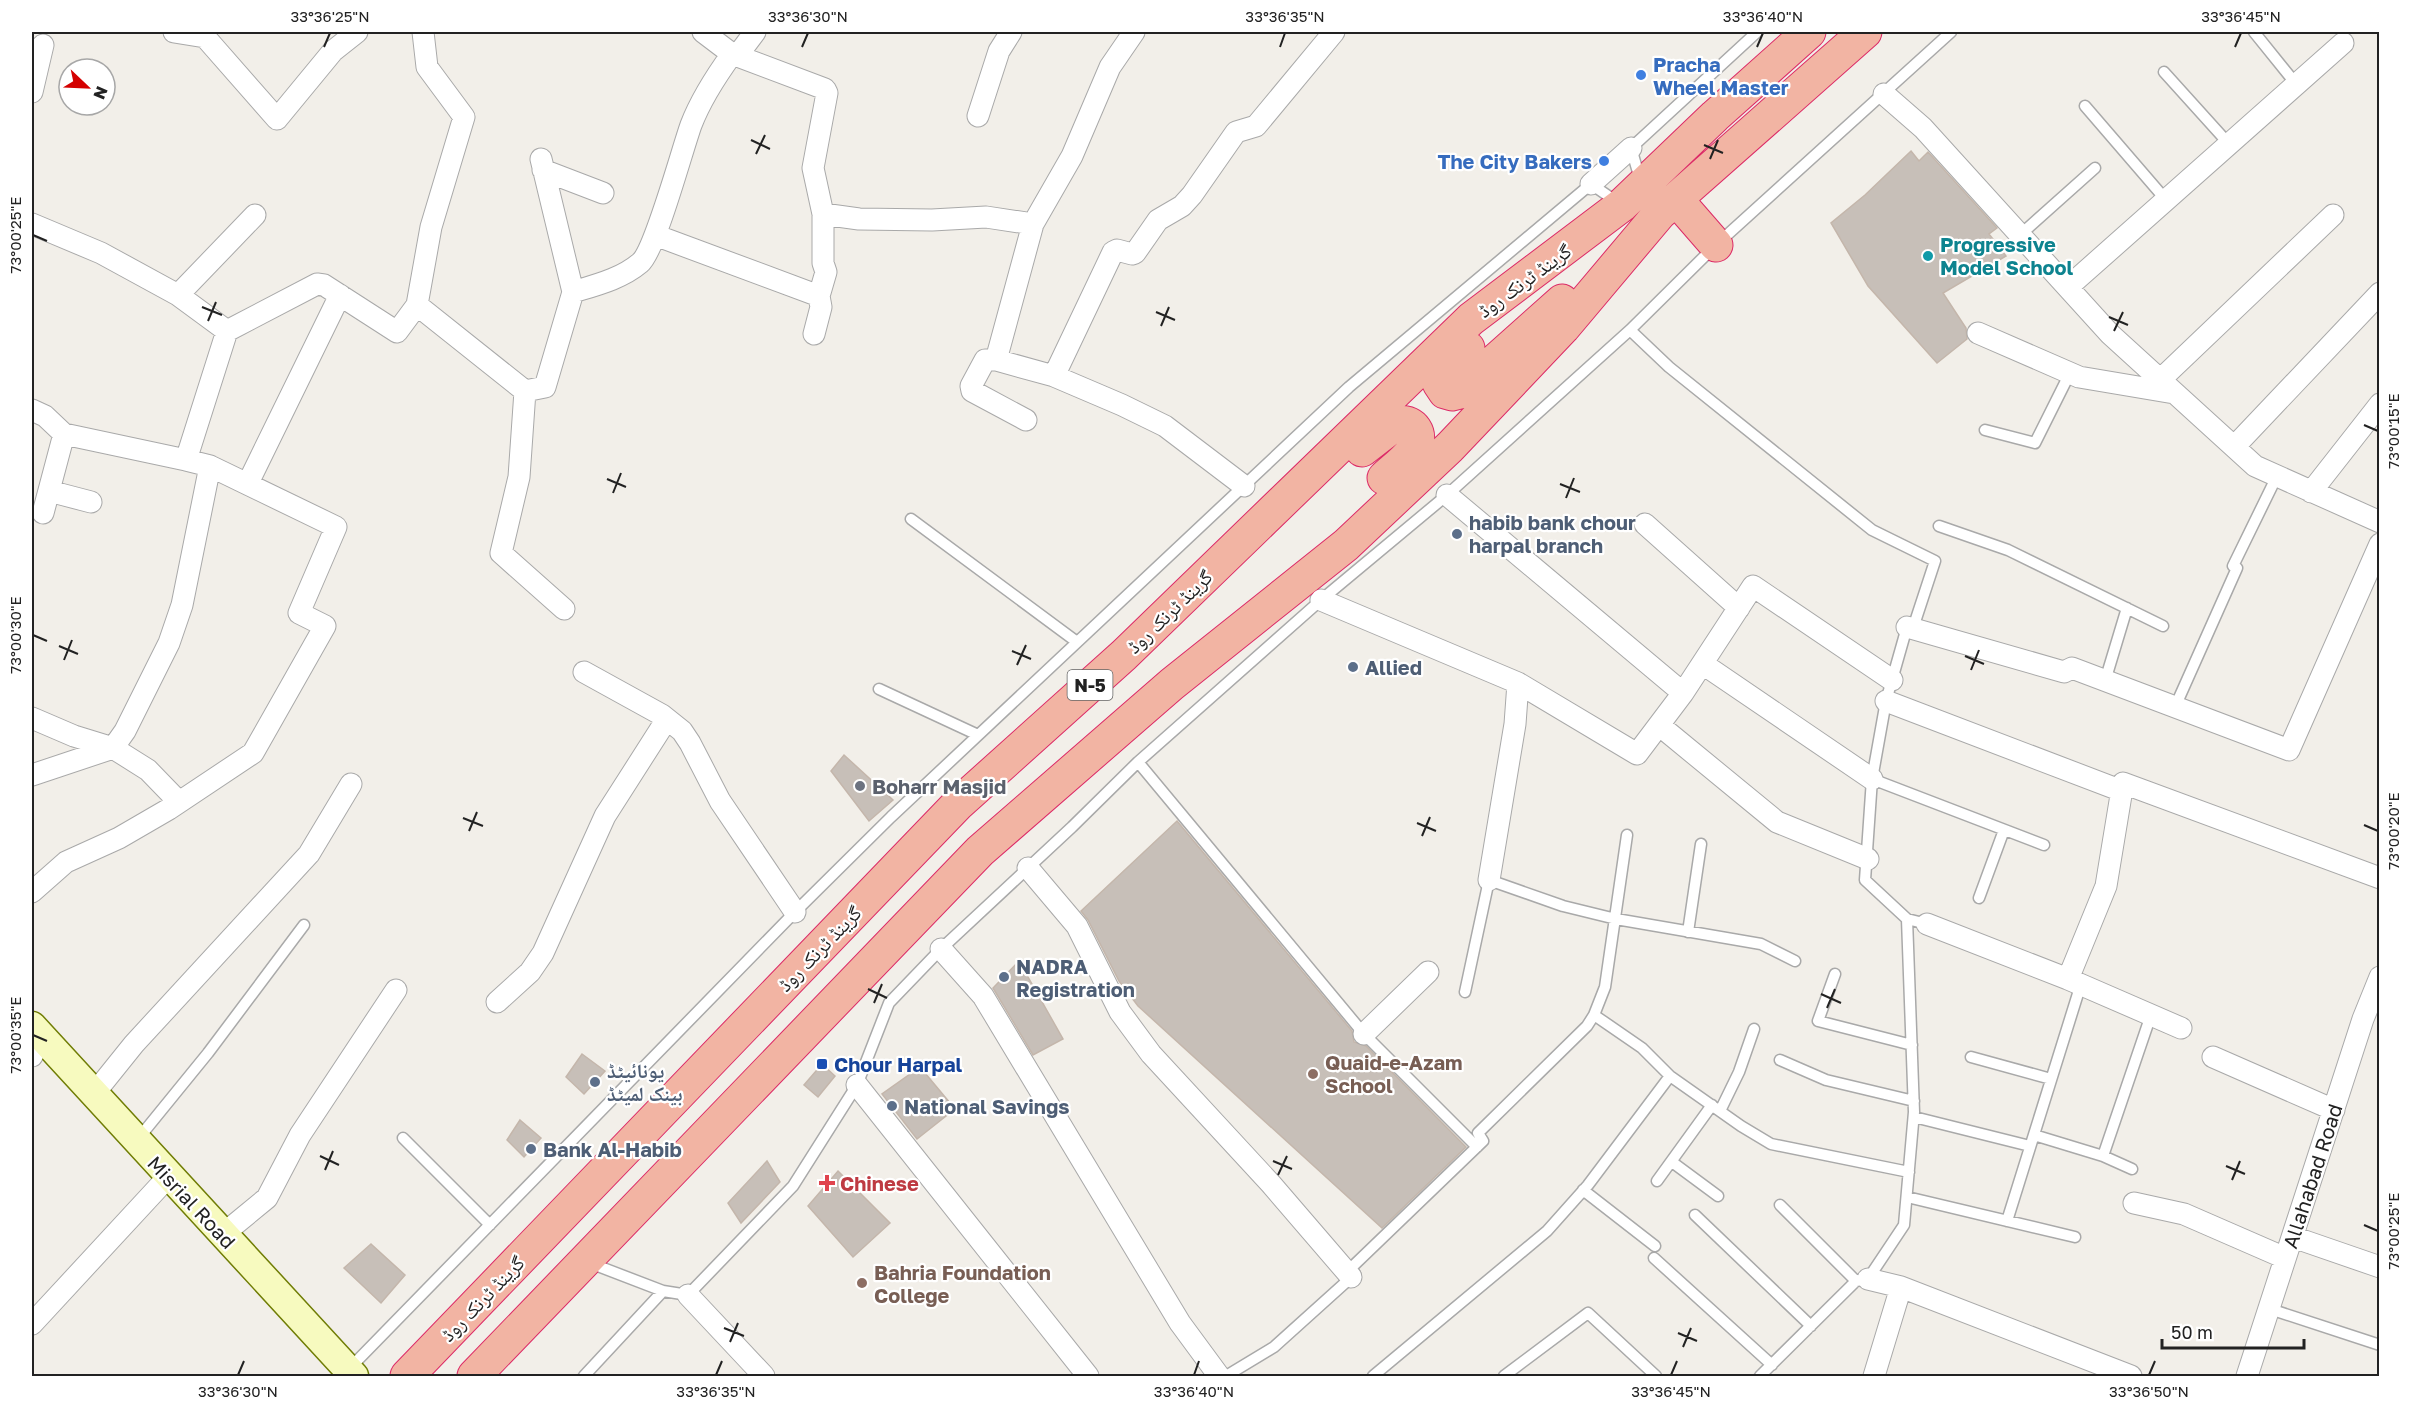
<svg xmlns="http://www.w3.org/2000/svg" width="2411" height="1408" viewBox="0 0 2411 1408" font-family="'Golos Text','Noto Naskh Arabic',sans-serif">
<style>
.building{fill:#c7bfb8;stroke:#c4b6ab;stroke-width:1.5}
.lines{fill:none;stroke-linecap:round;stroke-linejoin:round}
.service-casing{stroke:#a9a9a9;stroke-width:13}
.minor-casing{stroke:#a9a9a9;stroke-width:23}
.secondary-casing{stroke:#707d05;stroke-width:31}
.trunk-casing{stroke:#dc2a67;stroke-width:35}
.service{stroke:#fff;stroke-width:10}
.minor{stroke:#fff;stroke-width:21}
.secondary{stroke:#f7fabf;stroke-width:28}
.trunk{stroke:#f2b4a3;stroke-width:33}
.ticks{fill:none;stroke:#222;stroke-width:2}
.shop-dot{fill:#3f7fe0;stroke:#fff;stroke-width:2}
.culture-dot{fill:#0f9aa8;stroke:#fff;stroke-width:2}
.service-dot{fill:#5c6f8a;stroke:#fff;stroke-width:2}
.worship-dot{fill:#6b7280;stroke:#fff;stroke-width:2}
.transit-dot{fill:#1a4fb4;stroke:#fff;stroke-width:2}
.education-dot{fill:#8d6e63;stroke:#fff;stroke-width:2}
.health-dot{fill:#e0444e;stroke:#fff;stroke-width:2}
.labels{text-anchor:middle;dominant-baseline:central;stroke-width:4.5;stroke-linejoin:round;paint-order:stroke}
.shield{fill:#fff;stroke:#646464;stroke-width:1.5}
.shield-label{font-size:18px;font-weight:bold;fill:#222}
.shop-label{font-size:20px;font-weight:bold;fill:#366cbe;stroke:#fff;text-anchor:start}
.culture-label{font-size:20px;font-weight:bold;fill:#0d838f;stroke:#fff;text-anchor:start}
.street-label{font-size:20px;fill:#222;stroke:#fff}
.service-label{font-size:20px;font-weight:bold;fill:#4e5e75;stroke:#fff;text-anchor:start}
.worship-label{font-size:20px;font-weight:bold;fill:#5b616d;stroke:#fff;text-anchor:start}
.education-label{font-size:20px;font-weight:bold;fill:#785e54;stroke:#fff;text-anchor:start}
.transit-label{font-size:20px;font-weight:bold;fill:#164399;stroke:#fff;text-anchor:start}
.health-label{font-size:20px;font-weight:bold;fill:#be3a42;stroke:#fff;text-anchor:start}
.neatline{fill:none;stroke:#222;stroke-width:2}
.ticks-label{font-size:15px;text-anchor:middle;fill:#222}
</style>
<rect width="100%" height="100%" fill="#f2efe9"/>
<path class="building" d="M1911 151 1919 161 1928 152 1997 228 1989 234 2006 256 1943 293 1966 328 1967 339 1937 363 1868 286 1831 223 1865 195Z
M844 755 893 800 869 821 831 771Z
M1177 821 1352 1031 1354 1042 1366 1046 1466 1147 1382 1228 1138 1006 1119 981 1088 920 1081 911Z
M1019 961 1063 1039 1033 1055 993 988Z
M582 1054 605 1071 584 1094 566 1077Z
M822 1064 835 1076 818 1097 804 1085Z
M920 1067 955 1109 917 1139 882 1094Z
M520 1120 541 1138 524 1157 507 1140Z
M767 1161 780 1182 741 1223 728 1203Z
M838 1171 890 1223 853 1257 808 1206Z
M371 1244 405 1275 381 1303 344 1268Z"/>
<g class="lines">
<defs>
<path id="service" d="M2254 32 2296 84
M2164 72 2229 144
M2085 106 2166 200
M1640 179 1631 148 1757 32
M2020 235 2095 168
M1630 330 1669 367 1872 530 1935 561 1913 628
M1985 430 2035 443 2070 373
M911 519 1077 642
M1939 526 2008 550 2163 626
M1907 627 1886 701 1872 779 1865 880 1907 919 1927 924
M2105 681 2127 608
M879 689 978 735
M2175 707 2237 568 2233 566 2277 476
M1138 762 1364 1034 1477 1147
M1872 779 2044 845
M1979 898 2004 830
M1688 932 1701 844
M1835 974 1818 1021 1912 1045
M1465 992 1489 880 1563 906 1616 919 1761 944 1795 961
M1594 1015 1642 1048 1670 1076 1741 1126 1771 1144 1909 1172
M1971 1057 2051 1079
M1780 1060 1826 1080 1914 1101
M1720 1111 1739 1072 1754 1029
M1914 1117 2030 1146
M2034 1135 2103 1156 2132 1169
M403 1138 490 1225
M138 1139 208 1053 304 925
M2103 1156 2151 1015
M1672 1162 1718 1196
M1657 1181 1712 1105
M1583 1190 1655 1246
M1907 1197 2075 1237
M1780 1205 1856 1281
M1695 1215 1811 1326
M2007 1221 2081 984
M1654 1258 1772 1365
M590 1263 663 1291
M2270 1309 2380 1345
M348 1370 795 912 891 817 1349 387 1591 184 1617 202
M584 1376 663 1291 688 1295 793 1186 857 1085 889 1003 941 949 1072 827 1138 762 1321 600 1447 495 1630 330 1716 245 1951 32
M1226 1376 1274 1347 1355 1274 1351 1268 1483 1141 1478 1133 1587 1026 1594 1015 1605 987 1627 835
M1373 1376 1547 1231 1588 1185 1670 1076
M1504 1376 1588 1313 1656 1376
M1760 1376 1856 1281 1868 1279 1904 1225 1914 1112 1907 919"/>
<path id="minor" d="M174 32 205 37 277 119 333 51 357 32
M703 32 732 54
M737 56 755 32
M32 92 43 45
M1884 94 1923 128 2110 334 2255 466 2380 522
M978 116 999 51 1011 32
M541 159 573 292
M543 170 603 193
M1591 184 1631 148
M32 224 101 253 178 295 227 331
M655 235 819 296
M2068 287 2343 43
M178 295 255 215
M417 305 431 227 464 117 427 67 423 32
M1978 333 2079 377 2174 393
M814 334 821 307 819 296 826 272 823 263V214
M996 360 1033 224 1072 156 1110 67 1134 32
M1054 376 1113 252 1117 250 1132 254 1135 253 1158 220 1182 206 1192 195 1236 132 1256 126 1334 32
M2160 380 2333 215
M525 391 545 387 573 292C596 285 621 279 640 263 655 251 682 150 691 125 701 99 716 76 732 54L825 89 827 93 813 168 823 214 859 219 932 220 986 217 1033 224
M32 410 45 416 64 434 186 460
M1026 420 972 391 971 386 985 360H996L1054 376 1122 405 1165 426 1244 486
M2234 447 2380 293
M210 466 186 460 227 331 317 284 324 285 397 332 417 305 525 391 519 477 501 553 564 609
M248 483 340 295
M49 491 91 502
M2311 492 2380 404
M1447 495 1683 693 1637 754 1518 683
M43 513 64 434
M1645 524 1739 608
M1321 600 1518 683 1515 724 1489 880
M1907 627 2064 672 2072 668 2289 750 2380 544
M1703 664 1872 779
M584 672 662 715 682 731 690 743 720 801 795 912
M1683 693 1753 586 1892 680
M1886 701 2122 791
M32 718 74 736 113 748 148 770 179 802
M1659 725 1777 822 1868 859
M32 775 113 748 125 731 169 643 182 605 210 466 336 527 299 613 325 626 253 753 169 809 119 838 66 862 32 892
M1028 868 1077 926 1120 1012 1151 1054 1271 1184 1351 1277
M1927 924 2068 979
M941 949 983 996 1180 1323 1219 1376
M497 1002 530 972 543 953 605 816 667 719
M2181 1028 2068 979 2106 886 2123 783 2380 878
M1364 1034 1428 972
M32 1056 41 1037
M2213 1057 2334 1110
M857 1085 1088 1376
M93 1095 134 1044 309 854 351 784
M2134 1203 2184 1214 2285 1258
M222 1235 267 1198 300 1135 396 990
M2293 1237 2380 1267
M1868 1279 1901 1287 2131 1376
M688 1295 764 1376
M32 1324 168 1177
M1874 1376 1901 1287
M2247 1376 2363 1019 2380 977"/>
<path id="secondary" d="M32 1026 354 1376"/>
<path id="trunk" d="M1676 199 1716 245
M1468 348 1443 372 1439 383 1445 392 1452 394 1460 392 1562 301
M1362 450 1398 422C1405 422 1411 423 1415 429 1427 447 1395 467 1384 478
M407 1376 957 805 1124 655 1471 319 1622 205 1715 116 1809 32
M474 1376 980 851 1172 684 1346 545 1450 447 1563 328 1659 214 1865 32"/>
</defs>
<use href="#service" class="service-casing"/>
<use href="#minor" class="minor-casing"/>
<use href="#secondary" class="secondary-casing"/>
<use href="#trunk" class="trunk-casing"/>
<use href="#service" class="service"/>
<use href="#minor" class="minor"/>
<use href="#secondary" class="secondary"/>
<use href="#trunk" class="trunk"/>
</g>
<path class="ticks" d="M324 47 330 33M802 47 808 33M1280 47 1285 33M1757 47 1763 33M2235 47 2241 33M751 140 770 149M1704 145 1723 153M756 154 765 135M1710 159 1718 140M33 235 47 241M202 307 222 315M1156 312 1175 320M2109 317 2128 325M208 321 216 302M1161 326 1169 307M2114 331 2123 312M2364 425 2378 431M607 479 626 487M1560 484 1580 492M613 493 621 473M1566 498 1574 478M33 635 47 641M59 646 78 654M1012 651 1031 659M1965 656 1984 664M64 660 72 640M1017 665 1026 645M1971 670 1979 650M463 818 483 826M1417 823 1436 831M2364 825 2378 831M469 831 477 812M1422 836 1430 817M868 989 887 998M1821 994 1841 1003M874 1003 882 984M1827 1008 1835 989M33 1035 47 1041M320 1156 339 1165M1273 1161 1292 1169M2226 1166 2245 1174M325 1170 333 1151M1278 1175 1287 1156M2232 1180 2240 1161M2364 1225 2378 1231M724 1328 744 1336M1678 1333 1697 1341M730 1342 738 1323M1683 1347 1691 1328M238 1375 244 1361M716 1375 722 1361M1194 1375 1199 1361M1671 1375 1677 1361M2149 1375 2155 1361"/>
<g class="shop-dot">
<circle cx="1641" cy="75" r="6"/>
<circle cx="1604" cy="161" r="6"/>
</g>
<circle class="culture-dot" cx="1928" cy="256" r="6"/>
<g class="service-dot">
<circle cx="1457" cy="534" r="6"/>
<circle cx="1353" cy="667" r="6"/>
<circle cx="1004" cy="977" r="6"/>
<circle cx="595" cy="1082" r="6"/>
<circle cx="892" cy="1106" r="6"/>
<circle cx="531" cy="1149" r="6"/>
</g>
<circle class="worship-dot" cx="860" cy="786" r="6"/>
<rect class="transit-dot" x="816" y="1058" width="12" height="12" rx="3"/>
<g class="education-dot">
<circle cx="1313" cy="1074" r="6"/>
<circle cx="862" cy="1283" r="6"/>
</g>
<path class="health-dot" d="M824 1174h6v6h6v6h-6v6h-6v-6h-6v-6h6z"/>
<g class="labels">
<rect class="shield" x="1067.5" y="670" width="45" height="30" rx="4.5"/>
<g class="shield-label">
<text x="1090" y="685">N-5</text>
</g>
<g class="shop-label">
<text x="1653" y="64">Pracha<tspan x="1653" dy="23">Wheel Master</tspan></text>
<text x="1592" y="161" text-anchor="end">The City Bakers</text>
</g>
<g class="culture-label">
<text x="1940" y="244">Progressive<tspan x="1940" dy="23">Model School</tspan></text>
</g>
<g class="street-label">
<text transform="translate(1524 280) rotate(-36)">گرینڈ ٹرنک روڈ</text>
<text transform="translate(1169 611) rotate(-44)">گرینڈ ٹرنک روڈ</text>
<text transform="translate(819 948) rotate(-46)">گرینڈ ٹرنک روڈ</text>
<text transform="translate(2312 1176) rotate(-72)">Allahabad Road</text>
<text transform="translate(192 1202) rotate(47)">Misrial Road</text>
<text transform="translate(482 1298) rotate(-46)">گرینڈ ٹرنک روڈ</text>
</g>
<g class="service-label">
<text x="1469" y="522">habib bank chour<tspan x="1469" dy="23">harpal branch</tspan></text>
<text x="1365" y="667">Allied</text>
<text x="1016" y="966">NADRA<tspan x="1016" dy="23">Registration</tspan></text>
<text x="607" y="1070">یونائیٹڈ<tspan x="607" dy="23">بینک لمیٹڈ</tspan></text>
<text x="904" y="1106">National Savings</text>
<text x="543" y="1149">Bank Al-Habib</text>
</g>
<g class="worship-label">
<text x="872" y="786">Boharr Masjid</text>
</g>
<g class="education-label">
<text x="1325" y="1062">Quaid-e-Azam<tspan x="1325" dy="23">School</tspan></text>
<text x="874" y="1272">Bahria Foundation<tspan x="874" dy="23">College</tspan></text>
</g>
<g class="transit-label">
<text x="834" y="1064">Chour Harpal</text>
</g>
<g class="health-label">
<text x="840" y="1183">Chinese</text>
</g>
</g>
<rect width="2411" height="1408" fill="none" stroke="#ffffff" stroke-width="66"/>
<g transform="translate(87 87) rotate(113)"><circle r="28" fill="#ffffff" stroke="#a7a7a7" stroke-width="1.5"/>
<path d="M0-4.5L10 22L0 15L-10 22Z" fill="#d40000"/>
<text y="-9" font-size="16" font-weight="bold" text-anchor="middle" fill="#222222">N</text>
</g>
<path d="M2162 1339v9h142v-9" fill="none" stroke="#222222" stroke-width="3"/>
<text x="2171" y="1339" font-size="18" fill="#222222" stroke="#ffffff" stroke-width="4.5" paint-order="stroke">50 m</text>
<rect x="33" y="33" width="2345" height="1342" class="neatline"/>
<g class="ticks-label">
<text x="330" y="22">33°36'25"N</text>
<text x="808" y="22">33°36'30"N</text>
<text x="1285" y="22">33°36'35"N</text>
<text x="1763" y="22">33°36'40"N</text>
<text x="2241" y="22">33°36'45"N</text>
<text transform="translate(16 235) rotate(-90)" y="5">73°00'25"E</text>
<text transform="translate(2394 431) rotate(-90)" y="5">73°00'15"E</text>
<text transform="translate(16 635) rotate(-90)" y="5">73°00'30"E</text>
<text transform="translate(2394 831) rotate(-90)" y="5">73°00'20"E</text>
<text transform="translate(16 1035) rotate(-90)" y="5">73°00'35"E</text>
<text transform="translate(2394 1231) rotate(-90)" y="5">73°00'25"E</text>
<text x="238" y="1397">33°36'30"N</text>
<text x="716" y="1397">33°36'35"N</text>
<text x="1194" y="1397">33°36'40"N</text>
<text x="1671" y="1397">33°36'45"N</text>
<text x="2149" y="1397">33°36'50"N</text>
</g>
</svg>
